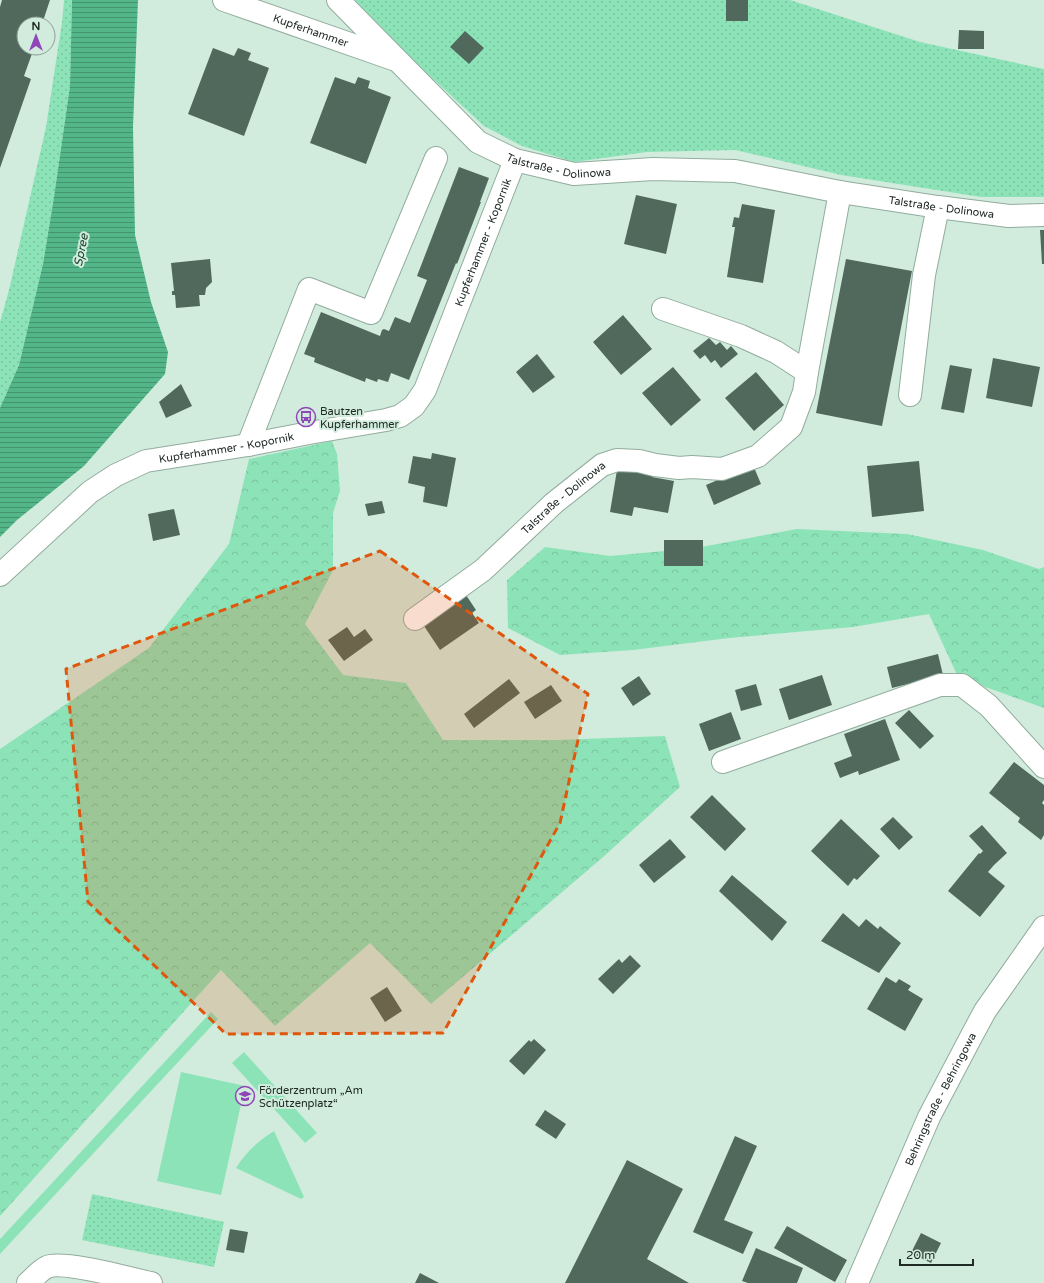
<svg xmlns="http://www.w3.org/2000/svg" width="1044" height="1283" viewBox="0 0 1044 1283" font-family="'Varela Round',sans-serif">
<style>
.grass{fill:url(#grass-dots)}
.forest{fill:url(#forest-crowns)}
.pitch{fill:#8de3b8}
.water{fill:url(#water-rules)}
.building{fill:#51695c}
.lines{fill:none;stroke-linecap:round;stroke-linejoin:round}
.minor-casing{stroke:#92ac9e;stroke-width:24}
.minor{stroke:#fff;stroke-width:22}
.marked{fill:#de570d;fill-opacity:0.2;stroke:#de570d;stroke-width:3;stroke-dasharray:8 5;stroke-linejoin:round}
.labels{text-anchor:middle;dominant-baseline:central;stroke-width:4;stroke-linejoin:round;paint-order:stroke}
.street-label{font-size:11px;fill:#202a25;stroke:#d1ecdd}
.poi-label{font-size:11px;fill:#202a25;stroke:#d1ecdd;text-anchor:start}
.water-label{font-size:12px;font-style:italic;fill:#113c29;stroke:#d1ecdd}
</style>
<defs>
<pattern id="grass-dots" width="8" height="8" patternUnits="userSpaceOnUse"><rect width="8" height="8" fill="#8de3b8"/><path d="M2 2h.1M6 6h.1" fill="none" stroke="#79c39e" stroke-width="1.8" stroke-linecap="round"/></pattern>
<pattern id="forest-crowns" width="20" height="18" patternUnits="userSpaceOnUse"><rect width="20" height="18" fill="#8de3b8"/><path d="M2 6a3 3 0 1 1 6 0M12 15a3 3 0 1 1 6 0" fill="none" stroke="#79c39e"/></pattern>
<pattern id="water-rules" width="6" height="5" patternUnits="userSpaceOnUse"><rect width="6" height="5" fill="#52b688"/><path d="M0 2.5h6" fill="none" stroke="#44946f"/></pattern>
</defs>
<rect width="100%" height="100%" fill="#d1ecdd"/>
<path class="grass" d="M64 0H72L70 86 54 197 43 264 19 365 0 408V322L9 290 46 127 62 22Z
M355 0H790L920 42 1044 69V197H981L841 175 735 150 647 152 574 162 522 146 484 126 407 55Z
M92 1194 224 1222 214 1267 82 1240Z"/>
<path class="forest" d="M332 441 337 454 340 491 333 513V570L305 624 343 675 406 683 443 740H556L665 736 680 787 602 858 431 1004 370 943 275 1026 221 970 0 1216V749L149 648 229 544 249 459Z
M797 529 907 534 983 550 1039 569 1044 567V708L958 677 929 614 853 627 729 638 633 650 560 655 508 628 507 580 545 547 610 556 696 548Z"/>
<path class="pitch" d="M211 1012 218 1019 0 1254V1239Z
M244 1052 317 1133 305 1143 232 1063Z
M181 1072 245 1086 221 1195 157 1181Z
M274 1131 304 1197 301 1199 236 1168C246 1152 258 1141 274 1131Z"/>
<path class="water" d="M72 0H138L133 127 135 235 151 302 168 352 165 374 84 466 17 520 0 537V408L19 365 43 264 54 197 70 86Z"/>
<path class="building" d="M2 0H50L42 24H24V48H34L24 76 31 79 0 168V7Z
M726 0H748V21H726Z
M959 30 984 31V49H958Z
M465 31 484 48 469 64 450 47Z
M213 48 234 56 238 48 251 53 248 60 269 68 244 136 188 114Z
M335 77 355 84 358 77 370 81 368 88 391 97 366 164 310 143Z
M459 167 489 178 480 202H481L457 264 456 263 409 380 391 373 388 382 378 379 377 382 366 378 365 382 314 362 315 358 304 354 321 312 380 336 382 330 384 329 389 331 395 317 410 323 427 280 417 276Z
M636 195 677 204 666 254 624 244Z
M742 204 775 210 763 283 727 277 735 227H732L734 217 739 218Z
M1040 230H1044V264H1042Z
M210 259 212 282 206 288 205 295H199L200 306 176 308 175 295H172V291H174L171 263Z
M846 259 912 271 882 426 816 413Z
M623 315 652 349 621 375 593 342Z
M709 338 716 345 720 342 727 350 731 346 738 354 721 368 715 360 711 363 705 355 700 359 693 351Z
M537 354 555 377 533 393 516 372Z
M993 358 1040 367 1032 407 986 398Z
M950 365 972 369 964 413 941 409Z
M673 367 701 400 671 426 642 393Z
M756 372 784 405 754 431 725 398Z
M181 384 192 406 166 418 159 402Z
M432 453 456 458 447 507 423 502 425 487 408 483 413 456 431 459Z
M919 461 924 511 872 517 867 466Z
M753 465 761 484 714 505 706 485Z
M641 468 653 471 652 477 674 481 668 513 634 507 632 516 610 512 617 470 641 473Z
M382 501 385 513 368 516 365 504Z
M174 509 180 535 153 541 148 514Z
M664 540H703V566H664Z
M464 592 476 610 472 613 479 623 440 650 424 626 443 613 440 609Z
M347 627 354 637 365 629 373 640 344 661 328 640Z
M938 654 943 675 892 688 887 667Z
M822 675 832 705 789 720 779 689Z
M639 676 651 694 633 706 621 688Z
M509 679 520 693 474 728 464 714Z
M756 684 762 705 741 711 735 690Z
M551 685 562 701 535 719 524 702Z
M909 710 934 736 920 749 895 723Z
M731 712 741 739 709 751 699 724Z
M885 719 900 760 859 775 858 771 840 778 834 763 852 756 844 734Z
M1014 762 1044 785V800L1042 803 1044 805V835L1041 840 1018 822 1020 818 989 793Z
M712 795 746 829 725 851 690 817Z
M893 817 913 837 899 850 880 829Z
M841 819 880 856 857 880 854 878 848 886 811 851Z
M982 825 1007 853 994 865 988 872 1005 886 980 917 948 891 979 853 980 854 983 851 969 836Z
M670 839 686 857 654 883 639 865Z
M732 875 787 922 772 941 719 891Z
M843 913 859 927 866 919 878 929 880 926 901 943 879 973 821 941Z
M630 955 641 966 613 994 598 979 619 959 622 963Z
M886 977 896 983 899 979 911 986 908 990 923 999 905 1031 867 1009Z
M387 987 402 1011 385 1022 370 998Z
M534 1039 546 1050 524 1075 509 1061 529 1040 531 1042Z
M545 1110 566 1124 556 1139 535 1125Z
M735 1136 757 1146 724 1220 753 1232 743 1254 693 1232Z
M627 1160 683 1189 647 1259 689 1283H565Z
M787 1226 847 1260 835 1282 774 1248Z
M230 1229 248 1232 244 1253 226 1250Z
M921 1233 941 1243 931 1263 911 1253Z
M756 1248 803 1268 797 1283H748L742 1281Z
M420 1273 439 1283H415Z"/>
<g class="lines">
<defs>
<g id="minor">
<path id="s1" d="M224 0 393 59"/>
<path id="s2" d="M338 0 478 142 515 160 574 174 653 169 735 171 840 192 938 207 1009 216 1044 215"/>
<path d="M807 372 840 192"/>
<path d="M910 395 924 275 938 207"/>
<path d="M248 445 309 289 371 313 436 158"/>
<path id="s3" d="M0 575 90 492 116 475 146 461 248 445 309 433 386 420 400 416 414 406 425 390 515 160"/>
<path id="s4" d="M415 619 483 570 554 503 602 465 617 460 639 461 655 465 679 468 692 467 722 469 758 456 791 427 804 392 807 372 776 352 741 336 663 309"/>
<path d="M723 762 940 685H962L989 706 1044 767"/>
<path d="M28 1283C34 1278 40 1270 47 1267 62 1260 132 1279 151 1283"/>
<path id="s5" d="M857 1283 929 1117 971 1037 985 1011 1044 927"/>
</g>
</defs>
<use href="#minor" class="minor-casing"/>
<use href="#minor" class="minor"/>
</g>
<path class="marked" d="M380 551 588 694 560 823 443 1033 226 1034 88 902 66 669Z"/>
<defs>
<symbol id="bus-ring" viewBox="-11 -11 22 22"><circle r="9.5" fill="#d1ecdd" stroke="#8f46b9" stroke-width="1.5"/><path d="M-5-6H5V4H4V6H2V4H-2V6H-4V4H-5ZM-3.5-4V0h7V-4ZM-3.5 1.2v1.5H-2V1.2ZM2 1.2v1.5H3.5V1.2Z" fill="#8f46b9"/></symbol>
<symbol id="school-ring" viewBox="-11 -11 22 22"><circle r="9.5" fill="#d1ecdd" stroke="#8f46b9" stroke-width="1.5"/><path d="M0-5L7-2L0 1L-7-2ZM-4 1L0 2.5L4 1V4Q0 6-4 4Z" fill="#8f46b9"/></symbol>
</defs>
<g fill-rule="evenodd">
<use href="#bus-ring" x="295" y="406" width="22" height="22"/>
<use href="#school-ring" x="234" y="1085" width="22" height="22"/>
</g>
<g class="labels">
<g class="street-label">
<text stroke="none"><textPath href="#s1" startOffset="92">Kupferhammer</textPath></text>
<text stroke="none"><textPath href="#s2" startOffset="285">Talstraße - Dolinowa</textPath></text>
<text stroke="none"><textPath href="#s2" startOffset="672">Talstraße - Dolinowa</textPath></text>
<text stroke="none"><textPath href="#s3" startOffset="640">Kupferhammer - Kopornik</textPath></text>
<text stroke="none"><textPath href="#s3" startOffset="268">Kupferhammer - Kopornik</textPath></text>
<text stroke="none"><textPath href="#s4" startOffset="192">Talstraße - Dolinowa</textPath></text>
<text stroke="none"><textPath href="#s5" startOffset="202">Behringstraße - Behringowa</textPath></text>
</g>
<g class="poi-label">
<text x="320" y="411">Bautzen<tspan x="320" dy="13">Kupferhammer</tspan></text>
<text x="259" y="1090">Förderzentrum „Am<tspan x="259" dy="13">Schützenplatz“</tspan></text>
</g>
<g class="water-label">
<text transform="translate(81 250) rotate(-79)">Spree</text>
</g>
</g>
<g transform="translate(36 36)"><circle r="19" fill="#d1ecdd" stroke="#8a9e93"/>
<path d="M0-3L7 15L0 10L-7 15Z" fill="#8f46b9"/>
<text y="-6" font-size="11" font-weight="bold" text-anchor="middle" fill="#202a25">N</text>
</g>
<path d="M900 1259v6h73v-6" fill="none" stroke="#202a25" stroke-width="2"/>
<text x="906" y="1259" font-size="12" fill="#202a25" stroke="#d1ecdd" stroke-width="3" paint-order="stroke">20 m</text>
</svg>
